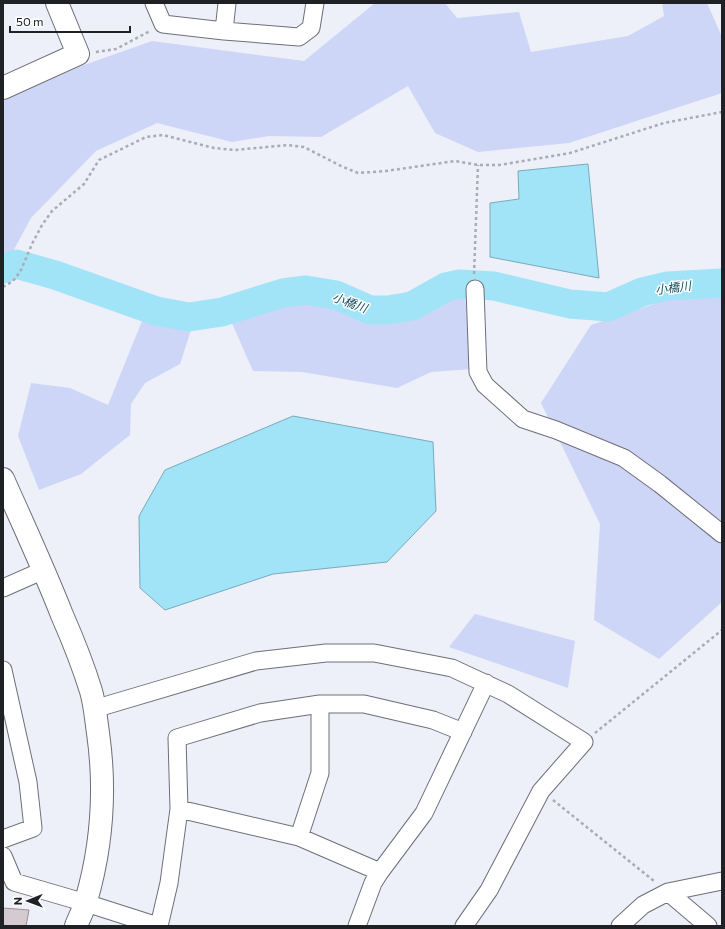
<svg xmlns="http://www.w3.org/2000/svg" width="725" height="929" viewBox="0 0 725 929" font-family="Commissioner,'Noto Sans JP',sans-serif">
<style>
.green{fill:#ced6f7}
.water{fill:#a1e4f8;stroke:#7aaab8}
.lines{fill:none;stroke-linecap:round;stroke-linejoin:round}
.river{stroke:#a1e4f8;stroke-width:29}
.building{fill:#d5cad0;stroke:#9b9196}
.street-casing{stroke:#6d6f78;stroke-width:19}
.secondary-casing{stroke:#6d6f78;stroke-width:24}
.path{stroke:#aaabb3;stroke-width:2.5;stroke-dasharray:3 3;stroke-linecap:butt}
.street{stroke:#fff;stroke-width:17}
.secondary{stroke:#fff;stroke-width:22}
.labels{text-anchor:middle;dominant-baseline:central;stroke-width:3;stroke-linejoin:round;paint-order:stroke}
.water-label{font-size:12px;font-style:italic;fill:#164d5b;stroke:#fcfdff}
</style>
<rect width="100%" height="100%" fill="#edeff9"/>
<path class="green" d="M375 3H445L457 18 519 12 531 52 628 36 664 16 662 3H707L722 37V93L569 143 478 152 435 133 408 86 321 137 269 136 232 142 157 123 96 151 31 218 12 253 3 257V101L84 65 152 41 304 61Z
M722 293V602L659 659 594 620 600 524 541 403 591 325 675 297Z
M465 295 472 369 431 372 397 388 302 372 253 371 231 321 279 301H327L384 318 439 300Z
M142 321 192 327 180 364 145 383 131 404 130 435 81 474 39 490 18 436 31 383 70 388 108 405Z
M475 614 575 641 568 688 449 647Z"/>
<path class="water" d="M588 164 599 278 490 257V203L519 199 518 171Z
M293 416 433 442 436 511 387 562 273 574 165 610 140 588 139 516 165 470Z"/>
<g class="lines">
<path class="river" d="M3 269 16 264 55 275 156 311 189 317 222 312 283 293 306 290 336 295 370 310H388L412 306 446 287 460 284 494 286 570 304 608 307 642 292 667 286 722 283"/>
</g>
<path class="building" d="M3 908 29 910 26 926H3Z"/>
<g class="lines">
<defs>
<path id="street" d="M154 3 163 24 224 31 299 37 311 28 315 3
M224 31 227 3
M475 289 478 372 485 385 523 419 556 430 624 458 660 484 722 534
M3 588 44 570
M3 670 28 782 33 828 3 839
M94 709 256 661 326 653H374L452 668 508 694 584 742 541 791 489 890 464 926
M179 809 299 837 380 872
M299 837 320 773V704
M3 856 14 882 86 903 158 926
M668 892 708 926
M159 926 169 883 179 809 177 738 260 713 320 704H364L433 720 463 732
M357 926 373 883 380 872 424 813 486 683
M620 926 643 905 668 892 722 881"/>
<path id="secondary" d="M3 88 78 54 57 3
M3 479C23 524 44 569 62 615 73 640 83 665 91 691 95 705 96 719 98 733 106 789 102 846 86 901 84 909 79 918 76 926"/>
</defs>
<use href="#street" class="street-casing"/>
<use href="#secondary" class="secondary-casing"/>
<path class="path" d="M96 52 116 49 150 31
M474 274 478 165
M3 287 13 281 20 272 33 242 42 225 52 211 84 184 99 160 146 137 163 135 214 148 235 150 288 145 304 147 341 166 358 173 386 171 455 161 478 165H499L570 153 664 123 722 112
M595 733 722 630
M553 800 654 881"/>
<use href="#street" class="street"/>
<use href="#secondary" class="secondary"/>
</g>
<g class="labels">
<g class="water-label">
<text transform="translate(673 287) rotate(-7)">小橋川</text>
<text transform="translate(350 302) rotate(20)">小橋川</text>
</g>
</g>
<rect width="725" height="929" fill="none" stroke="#202124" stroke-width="8"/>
<g transform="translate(28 901) rotate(269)" stroke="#fcfdff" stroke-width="3" paint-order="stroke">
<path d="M0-3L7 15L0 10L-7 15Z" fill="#202124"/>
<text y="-6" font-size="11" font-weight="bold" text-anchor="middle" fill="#202124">N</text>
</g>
<path d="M10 26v6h120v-6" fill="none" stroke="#202124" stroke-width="2"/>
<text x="16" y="26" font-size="12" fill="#202124" stroke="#fcfdff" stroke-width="3" paint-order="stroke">50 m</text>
</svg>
